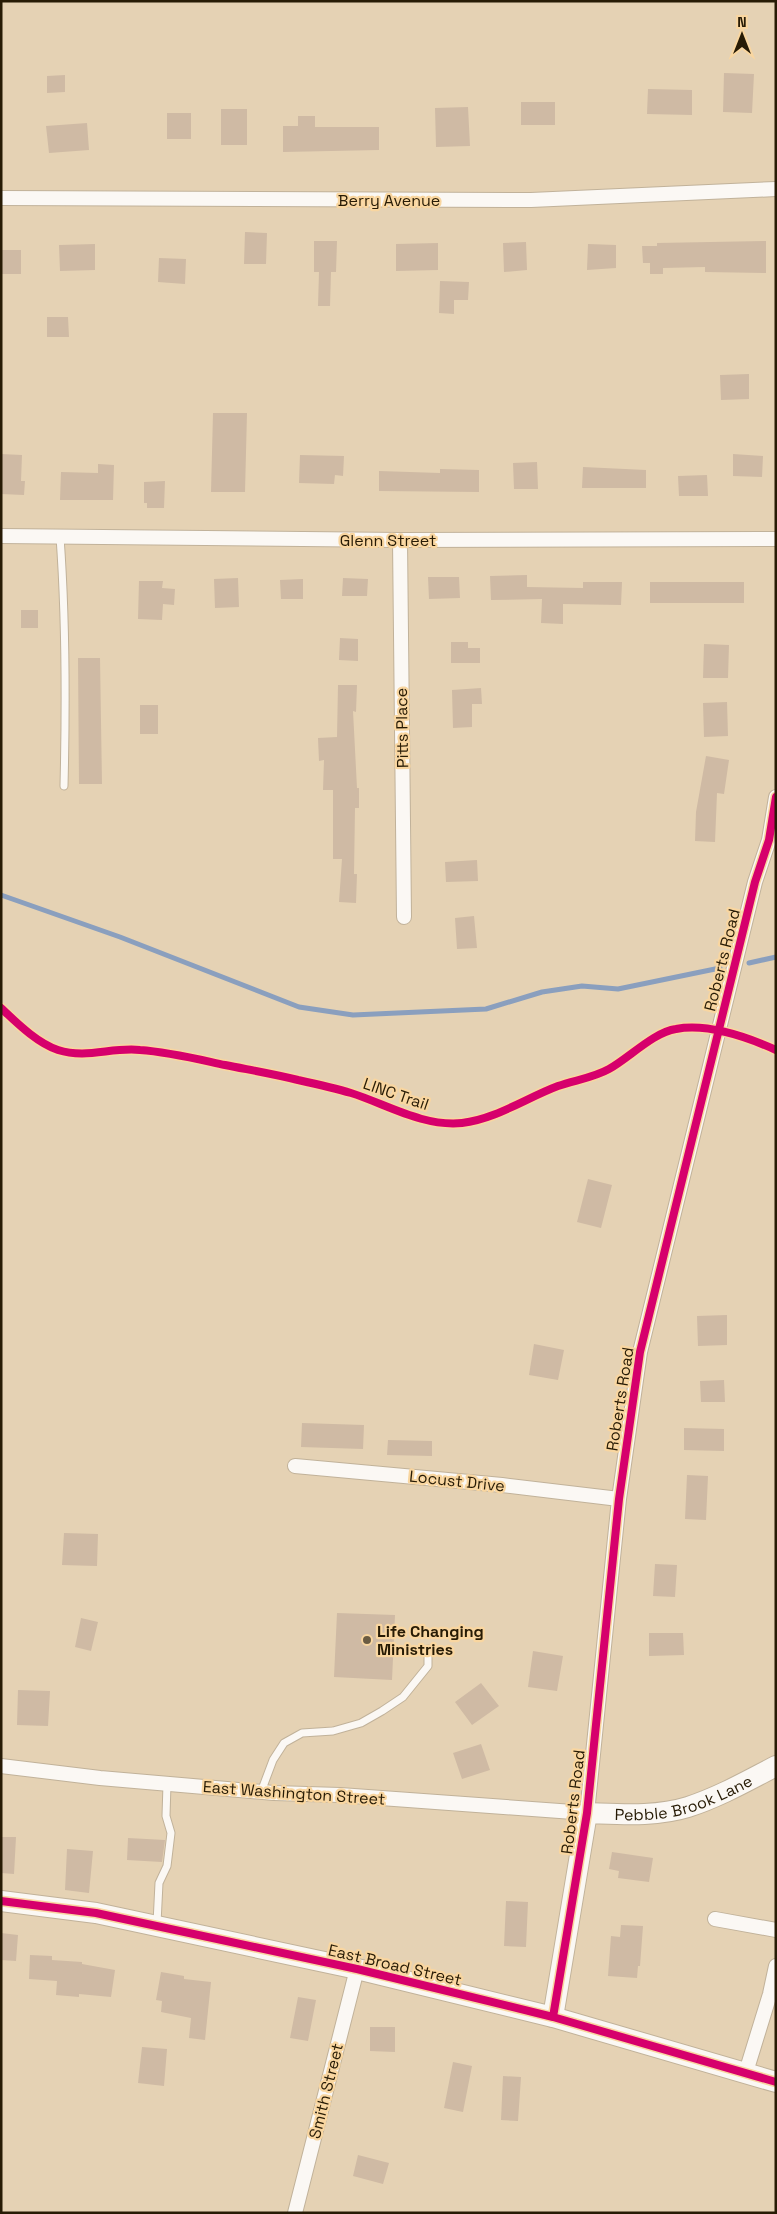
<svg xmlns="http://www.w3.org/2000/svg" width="777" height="2214" viewBox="0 0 777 2214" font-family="'Space Grotesk',sans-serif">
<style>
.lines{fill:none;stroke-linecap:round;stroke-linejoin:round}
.stream{stroke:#8a9fbe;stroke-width:5}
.building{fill:#cfbaa4}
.lane-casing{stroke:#c1b29a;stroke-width:9}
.street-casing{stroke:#c1b29a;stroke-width:16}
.secondary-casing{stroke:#c1b29a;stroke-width:22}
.lane{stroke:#fbf8f4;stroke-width:7}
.street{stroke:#fbf8f4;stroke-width:14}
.secondary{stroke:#fbf8f4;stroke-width:20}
.cycleway-casing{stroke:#f9d6a0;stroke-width:11}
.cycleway{stroke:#d6006c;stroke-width:8}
.poi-dot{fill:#6a5b42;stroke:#f9d6a0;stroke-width:2}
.labels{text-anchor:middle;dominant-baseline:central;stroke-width:4.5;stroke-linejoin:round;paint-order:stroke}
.street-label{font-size:16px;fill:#271b05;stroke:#f9d6a0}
.poi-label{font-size:16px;font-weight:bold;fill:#271b05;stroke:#f9d6a0;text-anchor:start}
</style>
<rect width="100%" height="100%" fill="#e5d2b4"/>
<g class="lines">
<path class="stream" d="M1 895 120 937 299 1007 353 1015 486 1009 542 992 582 986 618 989 720 968
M749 963 776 957"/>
</g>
<path class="building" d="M724 73 754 74 752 113 723 112Z
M65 75V92L47 93V76Z
M648 89 692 90V115L647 114Z
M521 102H555V125H521Z
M468 107 470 146 436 147 435 108Z
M221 109H247V145H221Z
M167 113H191V139H167Z
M298 116H315V127H379V150L283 152V126H298Z
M87 123 89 150 49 153 46 126Z
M245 232 267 233 266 264H244Z
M314 241H337L336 272H331L330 306H318L319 272H314Z
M766 241V273L705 272V267L663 268V274H650V263H643L642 246H657V243Z
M526 242 527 270 504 272 503 243Z
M438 243V270L396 271V244Z
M95 244V270L60 271 59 245Z
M588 244 616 245V268L587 270Z
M1 250H21V274H1Z
M159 258 186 259 185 284 158 282Z
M440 281 469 282 468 300H454V314L439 313Z
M47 317H68L69 337H47Z
M749 374V399L721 400 720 375Z
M213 413H247L245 492H211Z
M1 454 22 455 21 481H25L24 495 1 494Z
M733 454 763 456 762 477 733 476Z
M300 455 344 456 343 476 335 475 334 484 299 483Z
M537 462 538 489H514L513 463Z
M98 464 114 465 113 500H60L61 472 98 473Z
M583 467 646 470V488H582Z
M440 469 479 470V492L379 491V471L440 473Z
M707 475 708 496H679L678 476Z
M165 481 164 508H147V503H144V482Z
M527 575V587L583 588V582H622L621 605 563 604V624L541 623 542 599 491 600 490 576Z
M428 577H459L460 598 429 599Z
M238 578 239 607 215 608 214 579Z
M343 578 368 579 367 596H342Z
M303 579V599H281L280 580Z
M139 581H163L162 588 175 589 174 605 163 604 162 620 138 619Z
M650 582H744V603H650Z
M21 610H38V628H21Z
M340 638 358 639V661L339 660Z
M451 642H468V648H480V663H451Z
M704 644 729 645 728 678H703Z
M78 658H100L102 784H79Z
M338 685H357L356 712 353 711 357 788H359V808H355L354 874H357L356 903 339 902 342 859H333V790H323L324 760 319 761 318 738 337 737Z
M481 688 482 704H472V727L453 728 452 690Z
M727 702 728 736 704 737 703 703Z
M140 705H158V734H140Z
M706 756 729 760 724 794 717 793 715 842 695 841 696 812Z
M477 860 478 881 446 882 445 862Z
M474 916 477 948 457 949 455 918Z
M588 1179 612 1185 601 1228 577 1222Z
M727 1315V1345L698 1346 697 1316Z
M534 1344 564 1350 558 1380 529 1375Z
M724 1380 725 1402H701L700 1381Z
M302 1423 364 1425 363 1449 301 1447Z
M684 1428 724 1429V1451L684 1450Z
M388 1440 432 1441V1456L387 1455Z
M687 1475 708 1476 706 1520 685 1519Z
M64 1533 98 1534 97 1566 62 1565Z
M655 1564 677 1565 675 1597 653 1596Z
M337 1613 395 1615 392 1680 334 1677Z
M81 1618 98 1622 91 1651 75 1647Z
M649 1633H683L684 1655 649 1656Z
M533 1651 563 1656 557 1691 528 1687Z
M481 1683 499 1706 472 1725 455 1702Z
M18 1690 50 1691 48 1726 17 1725Z
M481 1744 490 1770 462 1779 453 1753Z
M1 1837H16L14 1874 1 1873Z
M128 1838 165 1840 162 1862 127 1860Z
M67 1849 93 1851 89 1893 65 1890Z
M612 1852 653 1858 649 1882 618 1878 619 1871 609 1869Z
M506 1901 528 1902 526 1947 504 1946Z
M621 1925 643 1926 640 1966H638L637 1978 608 1976 611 1936 620 1937Z
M1 1933 18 1935 16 1961 1 1960Z
M30 1955 52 1956V1960L82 1962V1964L115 1970 111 1997 79 1994V1997L56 1995 57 1981 29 1979Z
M161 1972 184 1976V1979L211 1982 205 2040 189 2038 191 2018 161 2012 162 2001 156 2000Z
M298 1997 316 2000 308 2041 290 2038Z
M370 2027H395V2052L370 2051Z
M142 2047 167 2049 164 2086 138 2083Z
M453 2062 472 2066 463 2112 444 2108Z
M503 2076 521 2077 518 2121 501 2120Z
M358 2155 389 2163 383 2184 353 2176Z"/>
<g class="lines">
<defs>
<path id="lane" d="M60 537C66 620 66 704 64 786
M261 1792 273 1760 284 1743 302 1733 333 1731 361 1723 382 1711 403 1697 428 1666V1649
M157 1923 159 1883 167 1866 171 1833 166 1816 167 1784"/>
<path id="street" d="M1 198 531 200 776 189
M1 536 400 540 776 539
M400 540 404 917
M295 1466 502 1485 619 1499
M1 1766 100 1778 274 1793 340 1795 587 1813 619 1499 640 1352 755 882 769 840 776 797
M715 1919 776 1930
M746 2072 770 1994 776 1966
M295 2213 357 1969"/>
<g id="secondary">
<path d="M1 1901 96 1913 357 1969 553 2017 776 2082"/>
<path id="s1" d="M553 2017 587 1813C620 1814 656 1817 688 1807 719 1797 747 1781 776 1766"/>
</g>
</defs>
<use href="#lane" class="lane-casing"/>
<use href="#street" class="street-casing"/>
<use href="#secondary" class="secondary-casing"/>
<use href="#lane" class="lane"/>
<use href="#street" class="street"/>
<use href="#secondary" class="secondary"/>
<defs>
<path id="cycleway" d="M1 1008C17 1023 37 1043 58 1050 87 1059 111 1047 140 1050 169 1052 197 1059 225 1065 250 1070 274 1074 298 1080 316 1084 334 1088 351 1093 386 1104 423 1127 462 1123 496 1119 526 1098 558 1086 575 1080 593 1078 609 1069 629 1058 654 1032 676 1029 708 1023 747 1037 776 1050
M1 1901 96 1913 357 1969 553 2017 776 2082
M553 2017 587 1813 619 1499 640 1352 755 882 769 840 776 797"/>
</defs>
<use href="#cycleway" class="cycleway-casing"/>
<use href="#cycleway" class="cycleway"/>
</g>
<circle class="poi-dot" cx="367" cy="1640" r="5"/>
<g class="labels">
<g class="street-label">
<text x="389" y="200">Berry Avenue</text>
<text x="388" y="540">Glenn Street</text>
<text transform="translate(402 728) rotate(-91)">Pitts Place</text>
<text transform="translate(722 960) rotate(-76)">Roberts Road</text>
<text transform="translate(396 1094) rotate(19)">LINC Trail</text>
<text transform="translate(620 1399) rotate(-81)">Roberts Road</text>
<text transform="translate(457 1481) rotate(6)">Locust Drive</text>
<text transform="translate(294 1793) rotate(4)">East Washington Street</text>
<text stroke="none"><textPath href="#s1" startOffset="306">Pebble Brook Lane</textPath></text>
<text transform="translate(573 1802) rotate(-83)">Roberts Road</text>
<text transform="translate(395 1965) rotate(13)">East Broad Street</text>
<text transform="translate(326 2091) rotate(-76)">Smith Street</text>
</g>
<g class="poi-label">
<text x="377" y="1631">Life Changing<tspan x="377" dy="18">Ministries</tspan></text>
</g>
</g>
<rect width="777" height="2214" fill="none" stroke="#271b05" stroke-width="5"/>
<g transform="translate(742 35)" stroke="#f9d6a0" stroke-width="4" paint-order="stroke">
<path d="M0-4L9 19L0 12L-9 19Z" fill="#271b05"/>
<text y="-8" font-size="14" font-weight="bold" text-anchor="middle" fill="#271b05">N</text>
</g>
</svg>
